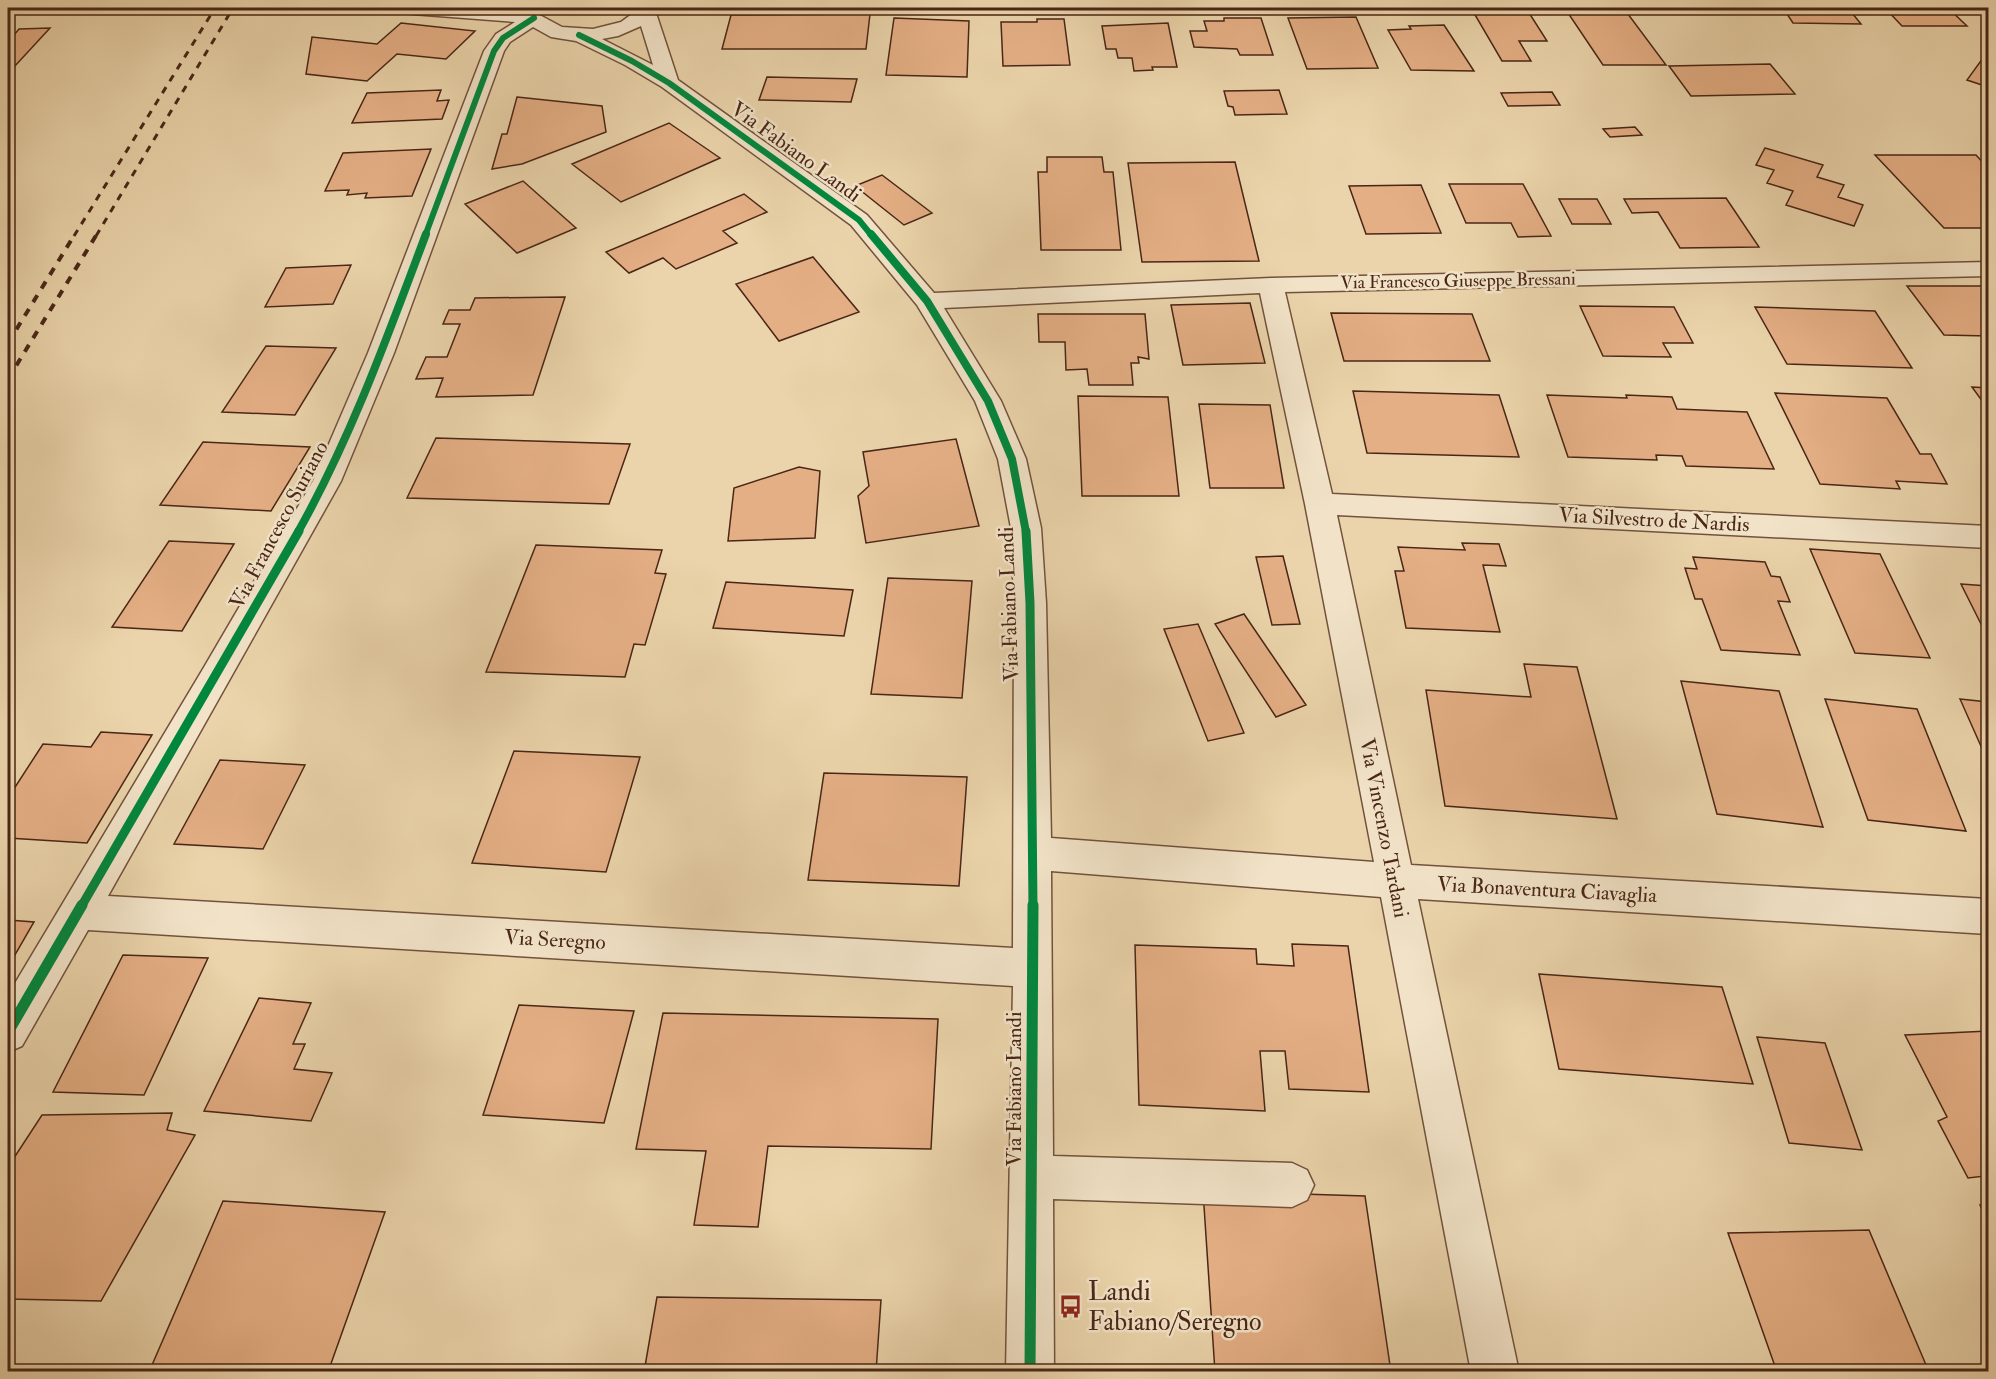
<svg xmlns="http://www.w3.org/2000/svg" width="1996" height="1379" viewBox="0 0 1996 1379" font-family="'IM FELL Double Pica',serif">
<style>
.building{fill:#e5af85;stroke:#492617;stroke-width:1.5}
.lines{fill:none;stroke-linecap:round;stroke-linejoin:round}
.minor-casing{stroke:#72523c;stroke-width:3}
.minor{fill:#f2e3c8;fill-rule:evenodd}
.rail-far1{stroke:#492617;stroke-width:3;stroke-dasharray:7 7;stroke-linecap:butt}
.rail{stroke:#492617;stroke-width:4;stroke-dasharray:8 8;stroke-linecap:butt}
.cycleway-far3-casing{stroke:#f2e3c8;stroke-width:8}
.cycleway-far2-casing{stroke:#f2e3c8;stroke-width:10}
.cycleway-far1-casing{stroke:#f2e3c8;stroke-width:13}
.cycleway-casing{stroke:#f2e3c8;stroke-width:15}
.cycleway-far3{stroke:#00873e;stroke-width:6}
.cycleway-far2{stroke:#00873e;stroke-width:8}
.cycleway-far1{stroke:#00873e;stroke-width:9}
.cycleway{stroke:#00873e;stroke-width:11}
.labels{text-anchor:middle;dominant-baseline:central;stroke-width:5;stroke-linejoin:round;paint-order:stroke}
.far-street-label{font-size:18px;fill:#492617;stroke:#f2e3c8}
.street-label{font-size:21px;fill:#492617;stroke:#f2e3c8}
.near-poi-label{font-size:26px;fill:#492617;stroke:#f2e3c8;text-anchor:start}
</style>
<rect width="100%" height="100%" fill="#ebd4ab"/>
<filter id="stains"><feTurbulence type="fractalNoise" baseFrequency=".00333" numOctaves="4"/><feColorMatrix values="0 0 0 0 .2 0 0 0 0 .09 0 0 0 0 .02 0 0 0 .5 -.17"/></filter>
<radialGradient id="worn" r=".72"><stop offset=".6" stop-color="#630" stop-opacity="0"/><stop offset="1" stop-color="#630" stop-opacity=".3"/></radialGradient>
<path class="building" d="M1471 8H1526L1547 41H1519L1531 61H1502Z
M1783 8H1848L1861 24 1793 23Z
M1885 8H1948L1967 26H1902Z
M1566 10H1625L1666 65H1603Z
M870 14 866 49H722L731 15Z
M1356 17 1378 68 1307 69 1288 18Z
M894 18 969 21 967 77 886 75Z
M1224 18H1261L1273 55H1240L1237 49 1194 47 1190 31H1207L1204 21H1224Z
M1037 19H1064L1070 65 1003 66 1001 22H1037Z
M401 23 475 31 446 59 397 54 367 81 306 74 312 37 377 44Z
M1168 23 1177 67H1152L1153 70 1134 71 1132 58H1118L1116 49H1106L1102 26Z
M1444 25 1474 71 1411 70 1388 30 1411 29 1409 26Z
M50 28 14 67H8V42L19 29Z
M1988 51V87L1967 80Z
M1770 64 1795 94 1691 96 1669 66Z
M767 77 857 79 851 102 759 100Z
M441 90 437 101 449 100 442 119 352 123 367 93Z
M1279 90 1287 114 1235 115 1233 107 1228 106 1224 91Z
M1552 92 1560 105 1508 106 1501 93Z
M517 97 602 106 606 132 522 164 492 169 502 134H507Z
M669 123 720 158 621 202 572 164Z
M1635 127 1642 135 1610 137 1603 129Z
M1765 148 1823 165 1817 177 1844 185 1838 197 1863 205 1854 226 1786 205 1793 191 1767 183 1774 170 1756 165Z
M431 149 412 196 365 198 367 193 347 195 349 190 325 191 343 153Z
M1875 155H1976L1988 168V228H1944Z
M1047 157H1102L1104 172H1113L1121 250H1041L1038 172H1047Z
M1235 162 1259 261 1142 262 1128 163Z
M882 175 932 213 904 225 855 186Z
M523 181 576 228 517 253 465 204Z
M1449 184H1523L1551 236 1518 237 1511 223H1466Z
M1421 185 1441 233 1366 234 1349 186Z
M744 194 767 212 723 231 737 243 676 269 663 258 629 273 606 252Z
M1726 198 1759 247 1680 248 1658 212 1632 213 1624 199Z
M1559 199H1597L1611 224H1572Z
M813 257 859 312 779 341 736 284Z
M351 265 333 304 265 307 286 268Z
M1907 286H1988V336L1944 335Z
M565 297 533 395 436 397 443 378 416 379 426 357H447L460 324H443L449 310H470L475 298Z
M1250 303 1265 363 1183 365 1171 305Z
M1580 306 1674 307 1693 343H1663L1671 357 1603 356Z
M1755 307 1875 311 1912 368 1787 364Z
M1331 313 1472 314 1490 361H1344Z
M1038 314H1145L1149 359 1138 357 1139 363H1131L1133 385H1089L1087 369 1066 370 1065 342H1039Z
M266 346 336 348 295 415 222 412Z
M1972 387 1988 388V409Z
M1353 391 1499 395 1519 457 1367 453Z
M1775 393 1887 398 1920 454H1931L1947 484 1896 481 1900 489 1820 484Z
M1547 395 1627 398 1626 395 1672 397 1677 409 1747 412 1774 469 1686 466 1682 456 1656 455 1657 460 1568 457Z
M1078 396 1168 397 1179 496H1082Z
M1199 404 1270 405 1284 488H1210Z
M436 438 630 444 609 504 407 498Z
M956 439 979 526 866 543 858 496 869 486 863 452Z
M203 442 310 447 271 511 160 505Z
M799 467 820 471 815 538 728 541 734 488Z
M169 541 234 544 182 631 112 627Z
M1462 543 1499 544 1506 566 1483 565 1500 632 1406 628 1395 571H1404L1398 547 1465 550Z
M536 545 662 550 655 573 666 574 645 645 634 644 625 677 486 672Z
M1810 549 1880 554 1930 658 1855 653Z
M1283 556 1300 624 1272 625 1256 557Z
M1693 557 1765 562 1771 576 1780 577 1790 602 1778 601 1800 655 1721 650 1702 599H1695L1685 568 1697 569Z
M888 578 972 581 962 698 871 694Z
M726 582 853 590 844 636 713 628Z
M1961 584 1988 586V638Z
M1244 614 1306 705 1276 717 1215 624Z
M1198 624 1244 733 1208 741 1164 629Z
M1524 664 1577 667 1617 819 1445 806 1426 690 1531 697Z
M1681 681 1779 691 1823 827 1717 814Z
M1825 699 1917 709 1966 831 1868 820Z
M1960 699 1988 702V762Z
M101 732 152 735 87 843 8 838V798L43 744 91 747Z
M514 751 640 757 606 872 472 863Z
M220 760 305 765 263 849 174 844Z
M824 773 967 777 959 886 808 880Z
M8 920 34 922 8 967Z
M1292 944 1348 946 1369 1092 1289 1089 1285 1051H1260L1265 1111 1139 1105 1135 945 1256 949 1257 964 1294 966Z
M123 955 208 958 144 1095 53 1092Z
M1539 974 1722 987 1753 1084 1559 1069Z
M259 998 311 1003 293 1044H305L294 1069 332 1073 311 1121 204 1111Z
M519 1005 634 1011 604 1123 483 1115Z
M663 1013 938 1019 931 1149 768 1146 758 1227 694 1225 706 1151 636 1149Z
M1988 1031V1182L1985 1176 1968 1178 1938 1121 1947 1117 1905 1035Z
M1757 1037 1825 1043 1862 1150 1789 1143Z
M172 1113 167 1130 195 1135 101 1301 8 1299V1167L42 1115Z
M1203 1191 1365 1196 1391 1372H1215Z
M223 1201 385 1212 328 1372H149Z
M1980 1205H1988V1223Z
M1869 1230 1929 1372H1777L1728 1233Z
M657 1297 881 1300 876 1372H644Z"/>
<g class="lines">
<defs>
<path id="minor" d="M403 8H475L534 12 562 27 593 29 621 22 640 8H659L656 13 678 80 867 215 934 293 1271 278 1988 262V276L1285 292 1332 494 1988 526V548L1337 515 1411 865 1988 899V934L1418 899 1519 1372H1471L1381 897 1051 871 1053 1156 1292 1163 1307 1170 1314 1185 1307 1200 1292 1207 1053 1199 1054 1372H1006L1013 986 88 930 22 1046 8 1052V995L203 669 313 481 368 353 484 51 496 34 515 22 412 14 405 12ZM641 26 653 65 602 39 618 36ZM533 27 551 37 576 41 625 65 662 87 851 225 917 305 975 401 998 459 1011 528 1014 603 1013 948 108 896 341 481 394 353 504 51 510 42ZM1260 293 1305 504 1374 862 1051 838 1046 603 1041 528 1026 459 1001 401 944 308Z"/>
</defs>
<use href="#minor" class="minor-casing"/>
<use href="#minor" class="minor"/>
<path class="rail-far1" d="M74 236 215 8
M96 236 233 8"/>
<path class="rail" d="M8 343 75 234
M8 379 97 234"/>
<defs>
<path id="cycleway-far3" d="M579 35 632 61 669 83 859 220 872 236
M425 236 494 51 503 38 534 18"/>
<path id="cycleway-far2" d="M871 234 927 301 988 401 1012 459 1026 532
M298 532C351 438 388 335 426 234"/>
<path id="cycleway-far1" d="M1026 531 1030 603 1033 907
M81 907 299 531"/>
<path id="cycleway" d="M8 1032 82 905
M1030 1372 1033 905"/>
</defs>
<use href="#cycleway-far3" class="cycleway-far3-casing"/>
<use href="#cycleway-far2" class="cycleway-far2-casing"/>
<use href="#cycleway-far1" class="cycleway-far1-casing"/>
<use href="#cycleway" class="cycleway-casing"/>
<use href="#cycleway-far3" class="cycleway-far3"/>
<use href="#cycleway-far2" class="cycleway-far2"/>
<use href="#cycleway-far1" class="cycleway-far1"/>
<use href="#cycleway" class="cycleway"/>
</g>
<defs>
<symbol id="bus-bare" viewBox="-9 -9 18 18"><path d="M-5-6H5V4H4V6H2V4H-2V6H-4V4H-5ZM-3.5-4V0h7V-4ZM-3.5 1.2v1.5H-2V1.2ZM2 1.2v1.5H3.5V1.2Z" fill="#8f2418" stroke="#f2e3c8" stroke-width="2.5" paint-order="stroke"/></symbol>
</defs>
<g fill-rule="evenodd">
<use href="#bus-bare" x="1054" y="1290" width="33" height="33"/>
</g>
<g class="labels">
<g class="far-street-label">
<text transform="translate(1458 281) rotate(-1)">Via Francesco Giuseppe Bressani</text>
</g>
<g class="street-label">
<text transform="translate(796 152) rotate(36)">Via Fabiano Landi</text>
<text transform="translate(1654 520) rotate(3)">Via Silvestro de Nardis</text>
<text transform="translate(279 525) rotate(-62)">Via Francesco Suriano</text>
<text transform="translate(1009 604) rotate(-92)">Via Fabiano Landi</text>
<text transform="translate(1384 828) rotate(79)">Via Vincenzo Tardani</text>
<text transform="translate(1547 890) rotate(3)">Via Bonaventura Ciavaglia</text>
<text transform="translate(555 940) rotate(3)">Via Seregno</text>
<text transform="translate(1014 1089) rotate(-90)">Via Fabiano Landi</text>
</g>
<g class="near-poi-label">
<text x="1088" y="1292">Landi<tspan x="1088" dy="30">Fabiano/Seregno</tspan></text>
</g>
</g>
<rect width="1996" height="1379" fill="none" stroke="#ebd4ab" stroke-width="30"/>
<rect x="9" y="9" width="1978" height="1361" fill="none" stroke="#492617" stroke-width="3"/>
<rect x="15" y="15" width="1966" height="1349" fill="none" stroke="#492617" stroke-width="1.5"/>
<rect width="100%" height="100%" filter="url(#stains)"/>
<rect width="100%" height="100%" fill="url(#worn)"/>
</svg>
